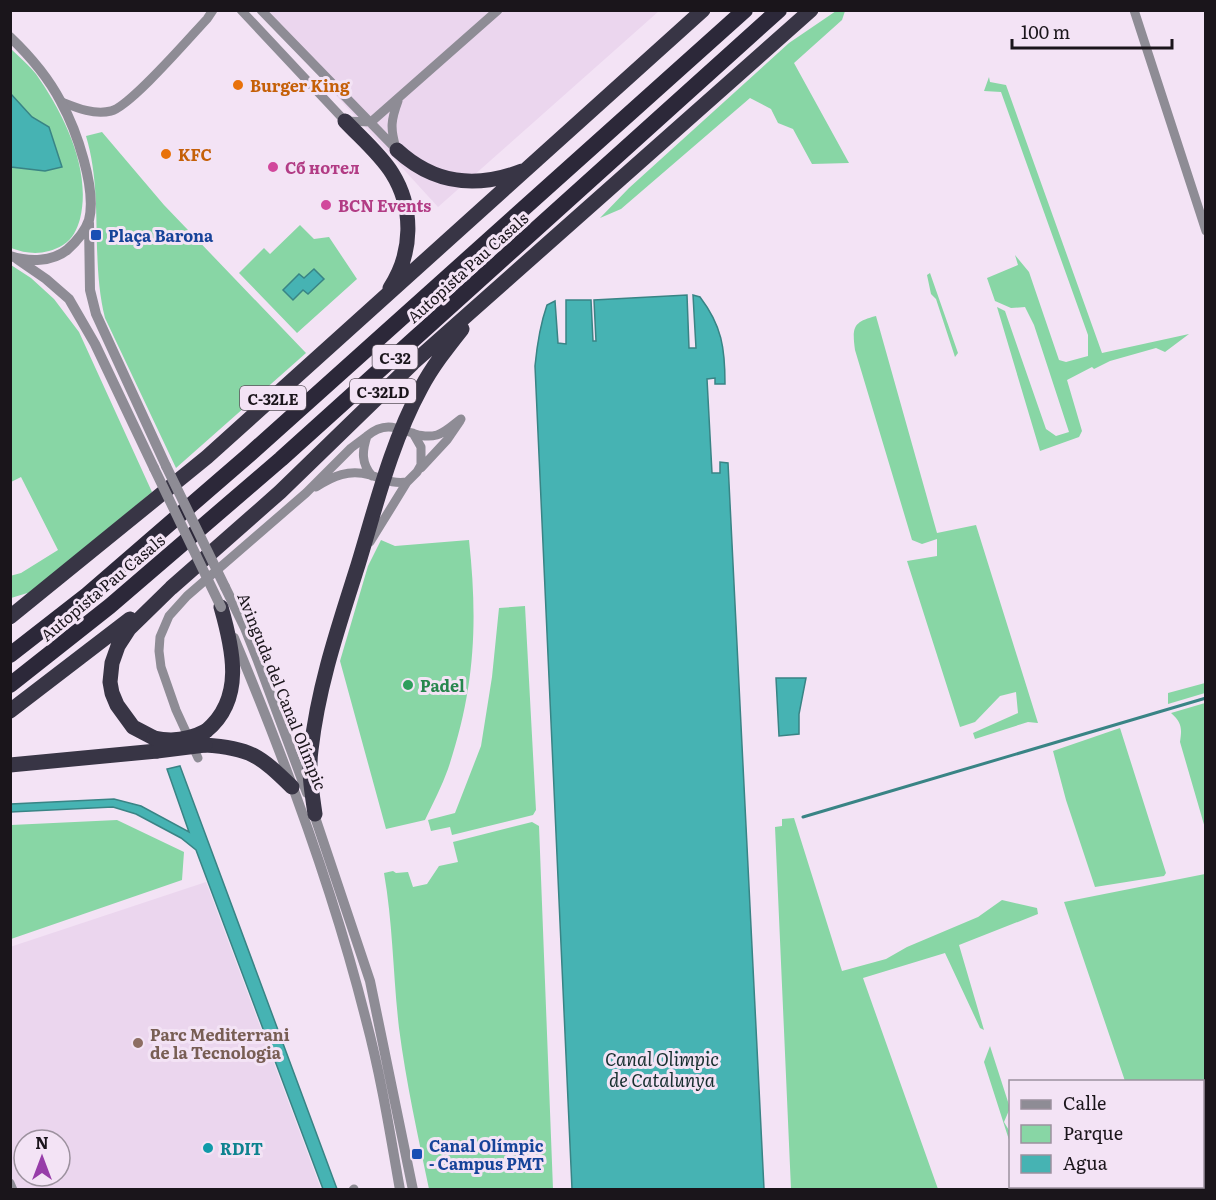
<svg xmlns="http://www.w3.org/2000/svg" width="1216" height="1200" viewBox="0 0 1216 1200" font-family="Literata,serif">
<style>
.built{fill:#ebd6ee;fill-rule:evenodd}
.green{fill:#88d6a5}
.water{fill:#46b3b3;stroke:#398485;stroke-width:1.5}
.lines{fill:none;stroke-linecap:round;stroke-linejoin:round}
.stream{stroke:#398485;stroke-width:3}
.minor{stroke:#8e8c95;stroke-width:9}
.tertiary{stroke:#8e8c95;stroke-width:10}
.trunk{stroke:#383545;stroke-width:15}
.motorway{stroke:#2c2839;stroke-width:16}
.tertiary-bridge{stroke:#8e8c95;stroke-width:10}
.trunk-bridge{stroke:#383545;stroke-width:15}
.food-dot{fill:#e8710a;stroke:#f3e3f5;stroke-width:2}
.hotel-dot{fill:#d1479c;stroke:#f3e3f5;stroke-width:2}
.transit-dot{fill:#1a4fb4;stroke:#f3e3f5;stroke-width:2}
.leisure-dot{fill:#2e9e5b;stroke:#f3e3f5;stroke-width:2}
.education-dot{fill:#8d6e63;stroke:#f3e3f5;stroke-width:2}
.culture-dot{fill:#0f9aa8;stroke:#f3e3f5;stroke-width:2}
.labels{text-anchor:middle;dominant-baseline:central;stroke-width:6;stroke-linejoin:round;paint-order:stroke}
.shield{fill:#f3e3f5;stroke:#5b535c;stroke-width:1.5}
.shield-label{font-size:15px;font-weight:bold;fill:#1a151b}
.food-label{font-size:16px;font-weight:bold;fill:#c56008;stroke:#f3e3f5;text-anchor:start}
.hotel-label{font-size:16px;font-weight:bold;fill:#b23c85;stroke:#f3e3f5;text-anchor:start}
.transit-label{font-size:16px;font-weight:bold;fill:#164399;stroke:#f3e3f5;text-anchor:start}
.street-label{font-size:16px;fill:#1a151b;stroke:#f3e3f5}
.leisure-label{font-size:16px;font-weight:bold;fill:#27864d;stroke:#f3e3f5;text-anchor:start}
.education-label{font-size:16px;font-weight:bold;fill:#785e54;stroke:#f3e3f5;text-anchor:start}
.culture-label{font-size:16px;font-weight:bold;fill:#0d838f;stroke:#f3e3f5;text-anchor:start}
.water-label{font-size:18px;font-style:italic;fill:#162e2e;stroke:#f3e3f5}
</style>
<rect width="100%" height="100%" fill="#f3e3f5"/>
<path class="built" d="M259 11H659L438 207Z
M206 882 321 1189H11L10 947ZM24 1140H60V1176H24Z"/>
<path class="green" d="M836 11H845L842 20 794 63 849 163 812 164 793 129 778 123 771 109 750 98 621 209 600 218 629 188 789 43Z
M10 48C19 57 29 65 36 74 64 114 92 170 80 219 77 229 73 239 63 245 46 255 29 255 11 248Z
M989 77 990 82 1006 85 1102 353 1189 334 1165 352 1156 348 1110 361 1094 369 1092 367 1067 380 1082 431 1079 437 1040 451 997 307 1005 311 1046 429 1056 436 1069 432 1034 325 1025 307 1011 308 995 301 987 278 1018 265 1015 255 1029 272 1059 360 1066 362 1088 356V335L1001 92 984 91Z
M102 132 164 205 306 353 176 468 105 318C90 258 104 196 86 136Z
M300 225 314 239 329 237 357 279 297 333 239 273 264 248 270 254Z
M11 265 31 278 54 299 79 332 152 492 34 591 11 598 10 576 21 573 58 550 21 477 11 482Z
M930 273 958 353 955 357 936 299 931 294 927 275Z
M876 316 937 533 976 525 1038 723 1028 722 975 739 973 733 1018 713 1016 692 1000 696 975 722 960 727 907 561 937 556V539L922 544 912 540 855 350C852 327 853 322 876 316Z
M381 540 395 546 469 540C478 623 475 689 448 769 442 786 433 803 425 820L386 829 340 661 368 566Z
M525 606 536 810 533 815 452 835 450 827 431 831 428 820 455 813 481 746 492 677 499 608Z
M1205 683V693L1168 704V693Z
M1205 703H1206L1205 828 1180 742C1182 728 1182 723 1171 713Z
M1120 728 1166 873 1164 876 1095 887 1066 800 1053 751Z
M794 818 842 971 886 959 907 947 978 917 1002 900 1037 908 1038 914 959 945 984 1030 980 1028 945 953 863 978 938 1189H791L775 827 782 826V819Z
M117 820 184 852 182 880 11 939V825Z
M532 822 539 826 553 1189H429C418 1136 406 1082 399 1028 393 976 393 924 384 873L393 871 396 873 408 872 413 887 427 884 439 866 458 862 453 842Z
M1205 874V1189H1160L1159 1187 1202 1186V1082L1125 1081 1064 902Z
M990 1046 1010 1108 1004 1122 1010 1132V1143L984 1062Z"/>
<path class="water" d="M11 94 32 117 49 127 62 167 45 171 11 167Z
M314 269 324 279 308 294 303 290 293 300 283 290 299 274 304 278Z
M687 295 689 348H696L693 295 700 297C722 326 725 348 725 384H715V378L707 379 712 473H720V462L728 463 764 1189H572L535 366C537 345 540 325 547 305L555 301 558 343 566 344V300H591L593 341H596L594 300Z
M776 678H806L799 714V734L779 736Z
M180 766 337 1189H323L196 850 181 838 136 814 113 807 11 812V804L114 799 141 806 189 832 167 769Z"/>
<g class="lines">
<path class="stream" d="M803 817 1206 698"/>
<path class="minor" d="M241 10 345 121 371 122 498 10
M261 10 397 150
M1134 10 1206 231
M62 102C77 108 94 115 111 111 130 107 190 37 207 19L213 10
M396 148C390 128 391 120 398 101
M421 468 447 440 460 421
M372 476C361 463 362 451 367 436 394 413 410 442 437 435 445 433 454 424 461 419
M316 487C333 476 349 469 370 475 384 479 392 484 407 482
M370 542 407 482 417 472 421 465V447L413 433
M198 758 176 710 161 667 159 651 160 637 169 616 187 596 306 493 351 448 367 436
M10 1183 13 1190
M353 1190 354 1189"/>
<path class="tertiary" d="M10 37C30 56 48 77 61 102 76 129 97 189 89 220 85 232 76 242 67 250 52 262 29 262 10 256
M89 223 90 290 96 314 166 466
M17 259 46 279 69 299 95 344 154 468
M225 587 245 628 258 661 307 793
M234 638C286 762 333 889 366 1020 381 1076 390 1133 400 1190
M312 808 370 981 413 1190"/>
<path class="trunk" d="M345 121C360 137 380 154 392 173 414 208 413 253 390 288
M397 150C434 184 475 189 522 171
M10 617 207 457 703 10
M10 711 130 619
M206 731C245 699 233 649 221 607
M154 738 133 727 117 705 112 693 110 682 112 663 118 646 129 629 171 588 280 492 413 363 811 10
M205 745C251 748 260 756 292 787
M10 765 157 751
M315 814C312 793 308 771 311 750 318 686 339 625 358 565 376 506 391 443 421 388 432 367 447 348 462 329"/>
<path class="motorway" d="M10 655 87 595 250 454 745 10
M10 685 110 606 281 459 779 10"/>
<path class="tertiary-bridge" d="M166 466 225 587
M154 468 221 607"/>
<path class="trunk-bridge" d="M154 738C172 742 189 740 206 731
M157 751 205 745"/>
</g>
<g class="food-dot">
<circle cx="238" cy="85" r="6"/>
<circle cx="166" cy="154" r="6"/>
</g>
<g class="hotel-dot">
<circle cx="273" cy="167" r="6"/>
<circle cx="326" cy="205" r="6"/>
</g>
<g class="transit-dot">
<rect x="90" y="229" width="12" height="12" rx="3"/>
<rect x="411" y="1148" width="12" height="12" rx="3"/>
</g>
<circle class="leisure-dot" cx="408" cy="685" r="6"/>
<circle class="education-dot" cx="138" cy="1043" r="6"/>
<circle class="culture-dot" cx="208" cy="1148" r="6"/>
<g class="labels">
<g class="shield">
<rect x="372.5" y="345" width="45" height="24" rx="4.5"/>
<rect x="350" y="379" width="66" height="24" rx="4.5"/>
<rect x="240" y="386" width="66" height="24" rx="4.5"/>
</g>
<g class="shield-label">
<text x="395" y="357">C-32</text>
<text x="383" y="391">C-32LD</text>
<text x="273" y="398">C-32LE</text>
</g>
<g class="food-label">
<text x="250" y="85">Burger King</text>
<text x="178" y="154">KFC</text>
</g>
<g class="hotel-label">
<text x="285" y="167">Сб нотел</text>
<text x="338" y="205">BCN Events</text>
</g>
<g class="transit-label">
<text x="108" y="235">Plaça Barona</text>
<text x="429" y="1145">Canal Olímpic<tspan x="429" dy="18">- Campus PMT</tspan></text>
</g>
<g class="street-label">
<text transform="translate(467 267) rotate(-42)">Autopista Pau Casals</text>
<text transform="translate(102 587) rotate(-40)">Autopista Pau Casals</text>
<text transform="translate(283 691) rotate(68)">Avinguda del Canal Olímpic</text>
</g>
<g class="leisure-label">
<text x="420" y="685">Padel</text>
</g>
<g class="education-label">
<text x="150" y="1034">Parc Mediterrani<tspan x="150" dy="18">de la Tecnologia</tspan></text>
</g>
<g class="culture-label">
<text x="220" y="1148">RDIT</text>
</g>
<g class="water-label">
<text x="662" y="1058">Canal Olimpic<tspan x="662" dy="21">de Catalunya</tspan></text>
</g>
</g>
<rect width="1216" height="1200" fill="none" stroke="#1a151b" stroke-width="24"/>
<rect x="1009" y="1080" width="195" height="108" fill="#f3e3f5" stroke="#9c919e" stroke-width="1.5"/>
<rect x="1021" y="1100" width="30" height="9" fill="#8e8c95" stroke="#9c919e" stroke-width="1.5"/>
<text x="1063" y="1110" font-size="18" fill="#1a151b">Calle</text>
<rect x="1021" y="1125" width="30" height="18" fill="#88d6a5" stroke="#9c919e" stroke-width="1.5"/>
<text x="1063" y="1140" font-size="18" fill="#1a151b">Parque</text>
<rect x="1021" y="1155" width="30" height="18" fill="#46b3b3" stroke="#9c919e" stroke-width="1.5"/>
<text x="1063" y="1170" font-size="18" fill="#1a151b">Agua</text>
<g transform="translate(42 1158)"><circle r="28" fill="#f3e3f5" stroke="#9c919e" stroke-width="1.5"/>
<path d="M0-4.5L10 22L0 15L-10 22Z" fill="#973da9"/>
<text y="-9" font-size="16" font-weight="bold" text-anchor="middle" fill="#1a151b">N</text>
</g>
<path d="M1012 39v9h160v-9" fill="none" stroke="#1a151b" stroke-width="3"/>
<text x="1021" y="39" font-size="18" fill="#1a151b" stroke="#f3e3f5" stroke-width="4.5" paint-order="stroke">100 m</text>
</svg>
